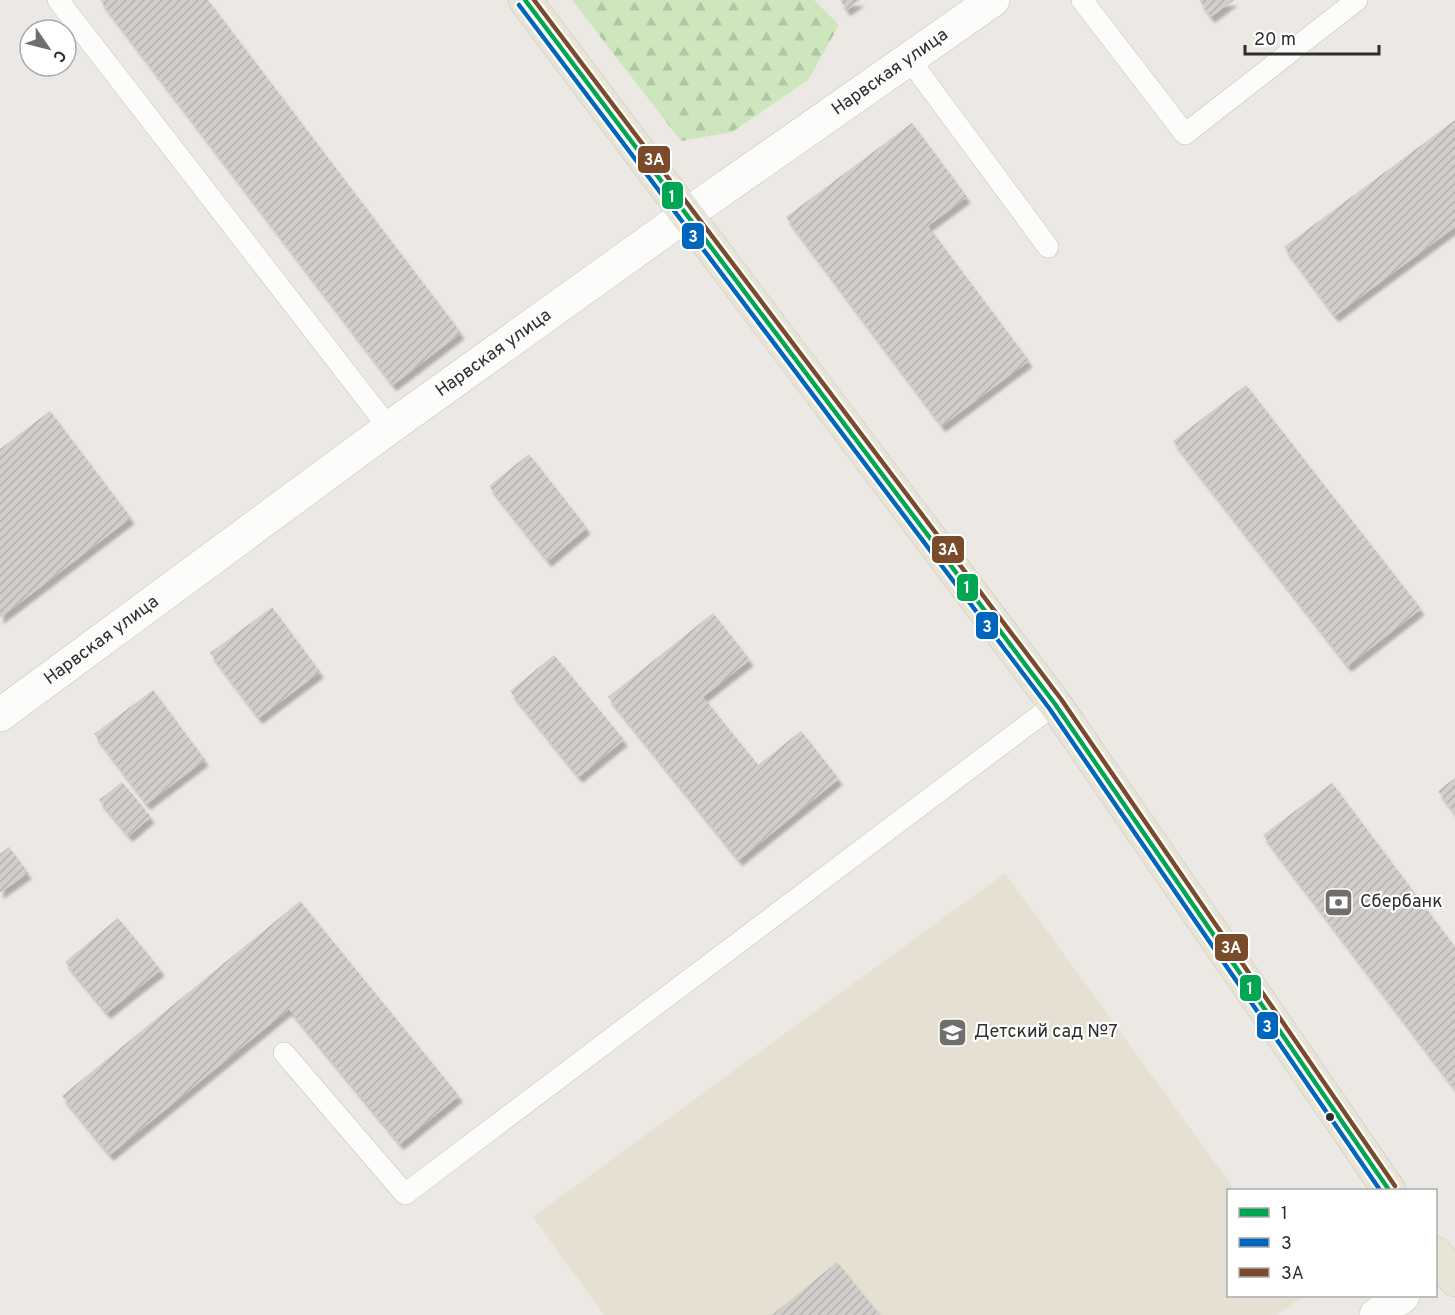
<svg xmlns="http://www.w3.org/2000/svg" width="1455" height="1315" viewBox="0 0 1455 1315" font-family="Overpass,sans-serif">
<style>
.education{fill:#e6e0d3}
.forest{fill:url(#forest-firs)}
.building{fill:url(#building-hatch);filter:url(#shadow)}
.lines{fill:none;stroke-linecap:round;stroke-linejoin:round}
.service-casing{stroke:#c5c4c5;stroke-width:22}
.minor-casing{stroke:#c5c4c5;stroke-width:34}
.primary-casing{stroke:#c6c5c4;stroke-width:34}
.service{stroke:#fcfcfb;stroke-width:21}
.minor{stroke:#fcfcfb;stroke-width:33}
.primary{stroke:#e8e4d6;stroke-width:33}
.bus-1-casing{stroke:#fff;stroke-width:9}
.bus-2-casing{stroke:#fff;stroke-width:9}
.bus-3-casing{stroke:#fff;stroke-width:9}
.bus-1{stroke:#00a651;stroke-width:4.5}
.bus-2{stroke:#0065bd;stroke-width:4.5}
.bus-3{stroke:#7a4b2a;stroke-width:4.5}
.bus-dot{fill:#2e2e2e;stroke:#fff;stroke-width:2}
.labels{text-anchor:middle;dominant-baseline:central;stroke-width:4.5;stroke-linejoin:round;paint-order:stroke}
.street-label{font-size:18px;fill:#2e2e2e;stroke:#fff}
.poi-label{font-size:18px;fill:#2e2e2e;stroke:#fff;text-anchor:start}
.line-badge{stroke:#fff;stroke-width:2}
.badge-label{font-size:16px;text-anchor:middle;font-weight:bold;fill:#fff}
</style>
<defs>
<pattern id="forest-firs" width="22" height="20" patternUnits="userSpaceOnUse" patternTransform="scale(1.5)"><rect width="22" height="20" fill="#cee6be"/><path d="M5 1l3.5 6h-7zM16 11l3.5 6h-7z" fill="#b1c6a4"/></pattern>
<pattern id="building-hatch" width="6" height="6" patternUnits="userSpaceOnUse" patternTransform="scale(1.5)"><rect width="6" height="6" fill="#d1cecb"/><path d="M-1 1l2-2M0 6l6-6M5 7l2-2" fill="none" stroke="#b4b1af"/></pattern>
<filter id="shadow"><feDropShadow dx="3.5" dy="6" stdDeviation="1.5" flood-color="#0004"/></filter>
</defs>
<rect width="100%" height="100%" fill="#ece8e4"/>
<path class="education" d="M1005 873 1235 1190H1228V1296H1303L1276 1315H604L533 1217Z"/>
<path class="forest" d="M572 0H814L839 25 808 80 732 132 681 141Z"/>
<path class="building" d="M100 0H208L461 333 393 385Z
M840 0H861L847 10Z
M1199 0H1234L1211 17Z
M1455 120V227L1335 316 1284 247Z
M912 123 967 197 928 226 1029 361 942 426 786 217Z
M1246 385 1421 609 1348 666 1173 441Z
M50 411 131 518 0 618V449Z
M529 454 587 528 548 561 489 486Z
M272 607 320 672 259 718 210 653Z
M713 613 750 660 703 697 758 765 801 731 839 779 739 860 608 697Z
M554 655 624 740 579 777 510 691Z
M153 690 205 760 147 804 94 734Z
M1455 778V813L1438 791Z
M122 782 151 817 129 836 99 800Z
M1332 783 1455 947V1089L1263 835Z
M9 847 28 873 0 893V854Z
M300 901 459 1096 400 1144 289 1009 110 1155 62 1096Z
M118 918 161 970 107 1013 65 962Z
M837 1262 880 1315H772Z"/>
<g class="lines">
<defs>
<path id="service" d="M58 0 389 428
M1082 0 1185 134 1357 0
M909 59 1048 247
M284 1053 405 1194 1055 704"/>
<g id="minor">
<path id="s1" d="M0 715 389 428 686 215 993 0"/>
<path d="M1376 1315 1403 1296"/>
</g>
<path id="primary" d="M525 0 1055 704 1389 1190
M1436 1253 1455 1280"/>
</defs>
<use href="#service" class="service-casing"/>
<use href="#minor" class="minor-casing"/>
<use href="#primary" class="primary-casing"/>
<use href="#service" class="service"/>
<use href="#minor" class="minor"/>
<use href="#primary" class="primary"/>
<defs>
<path id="bus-1" d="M525 0 1055 704 1389 1190"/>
<path id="bus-2" d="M519 5 1049 708 1380 1190"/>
<path id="bus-3" d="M534 0 1061 699 1395 1186"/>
</defs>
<use href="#bus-1" class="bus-1-casing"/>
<use href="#bus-2" class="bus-2-casing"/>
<use href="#bus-3" class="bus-3-casing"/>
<use href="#bus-1" class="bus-1"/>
<use href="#bus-2" class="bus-2"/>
<use href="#bus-3" class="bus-3"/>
</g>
<defs>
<symbol id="bank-square" viewBox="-11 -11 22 22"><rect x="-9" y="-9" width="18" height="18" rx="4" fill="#706f6e" stroke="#fff"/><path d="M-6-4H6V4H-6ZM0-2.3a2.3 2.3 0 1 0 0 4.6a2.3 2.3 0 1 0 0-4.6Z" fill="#fff"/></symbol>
<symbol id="school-square" viewBox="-11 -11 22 22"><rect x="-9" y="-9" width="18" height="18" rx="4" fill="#706f6e" stroke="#fff"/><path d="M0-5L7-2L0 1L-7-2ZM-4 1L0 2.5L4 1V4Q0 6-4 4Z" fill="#fff"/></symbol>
</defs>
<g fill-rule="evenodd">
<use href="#bank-square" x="1322" y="886" width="33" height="33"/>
<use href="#school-square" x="936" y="1016" width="33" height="33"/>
</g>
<circle class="bus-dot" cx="1330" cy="1117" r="5"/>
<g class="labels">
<g class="street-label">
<text stroke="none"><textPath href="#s1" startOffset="1098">Нарвская улица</textPath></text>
<text stroke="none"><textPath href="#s1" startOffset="612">Нарвская улица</textPath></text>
<text stroke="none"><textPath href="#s1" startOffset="126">Нарвская улица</textPath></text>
</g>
<g class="poi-label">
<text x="1360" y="902">Сбербанк</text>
<text x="974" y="1032">Детский сад №7</text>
</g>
</g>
<g class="line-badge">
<rect x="637" y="145" width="34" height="29" rx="6" fill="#7a4b2a"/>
<rect x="661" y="181" width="23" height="29" rx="6" fill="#00a651"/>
<rect x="681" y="222" width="24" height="28" rx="6" fill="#0065bd"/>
<rect x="931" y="535" width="34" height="29" rx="6" fill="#7a4b2a"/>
<rect x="956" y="573" width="23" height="29" rx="6" fill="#00a651"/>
<rect x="975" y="611" width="24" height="29" rx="6" fill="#0065bd"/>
<rect x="1214" y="933" width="35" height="29" rx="6" fill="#7a4b2a"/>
<rect x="1239" y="974" width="23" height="28" rx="6" fill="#00a651"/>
<rect x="1256" y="1011" width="23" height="29" rx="6" fill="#0065bd"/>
</g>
<g class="badge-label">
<text x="654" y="165">3А</text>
<text x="672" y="202">1</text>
<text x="693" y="242">3</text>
<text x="948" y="555">3А</text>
<text x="967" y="593">1</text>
<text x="987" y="632">3</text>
<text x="1231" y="953">3А</text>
<text x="1250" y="994">1</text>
<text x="1267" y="1032">3</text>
</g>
<rect x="1227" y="1189" width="210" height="108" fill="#ffffff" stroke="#ababab" stroke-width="1.5"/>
<rect x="1239" y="1208" width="30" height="9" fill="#00a651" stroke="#ababab" stroke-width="1.5"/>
<text x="1281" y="1219" font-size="18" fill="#2e2e2e">1</text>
<rect x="1239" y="1238" width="30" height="9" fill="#0065bd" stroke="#ababab" stroke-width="1.5"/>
<text x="1281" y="1249" font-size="18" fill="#2e2e2e">3</text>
<rect x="1239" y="1268" width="30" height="9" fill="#7a4b2a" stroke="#ababab" stroke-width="1.5"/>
<text x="1281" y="1279" font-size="18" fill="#2e2e2e">3А</text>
<g transform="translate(48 48) rotate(125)"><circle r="28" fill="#ffffff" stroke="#ababab" stroke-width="1.5"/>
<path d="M0-4.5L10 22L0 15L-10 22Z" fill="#706f6e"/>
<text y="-9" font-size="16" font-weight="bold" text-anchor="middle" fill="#2e2e2e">С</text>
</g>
<path d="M1245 45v9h134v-9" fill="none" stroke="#2e2e2e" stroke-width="3"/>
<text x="1254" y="45" font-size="18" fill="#2e2e2e" stroke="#ffffff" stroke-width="4.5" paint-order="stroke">20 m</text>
</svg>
